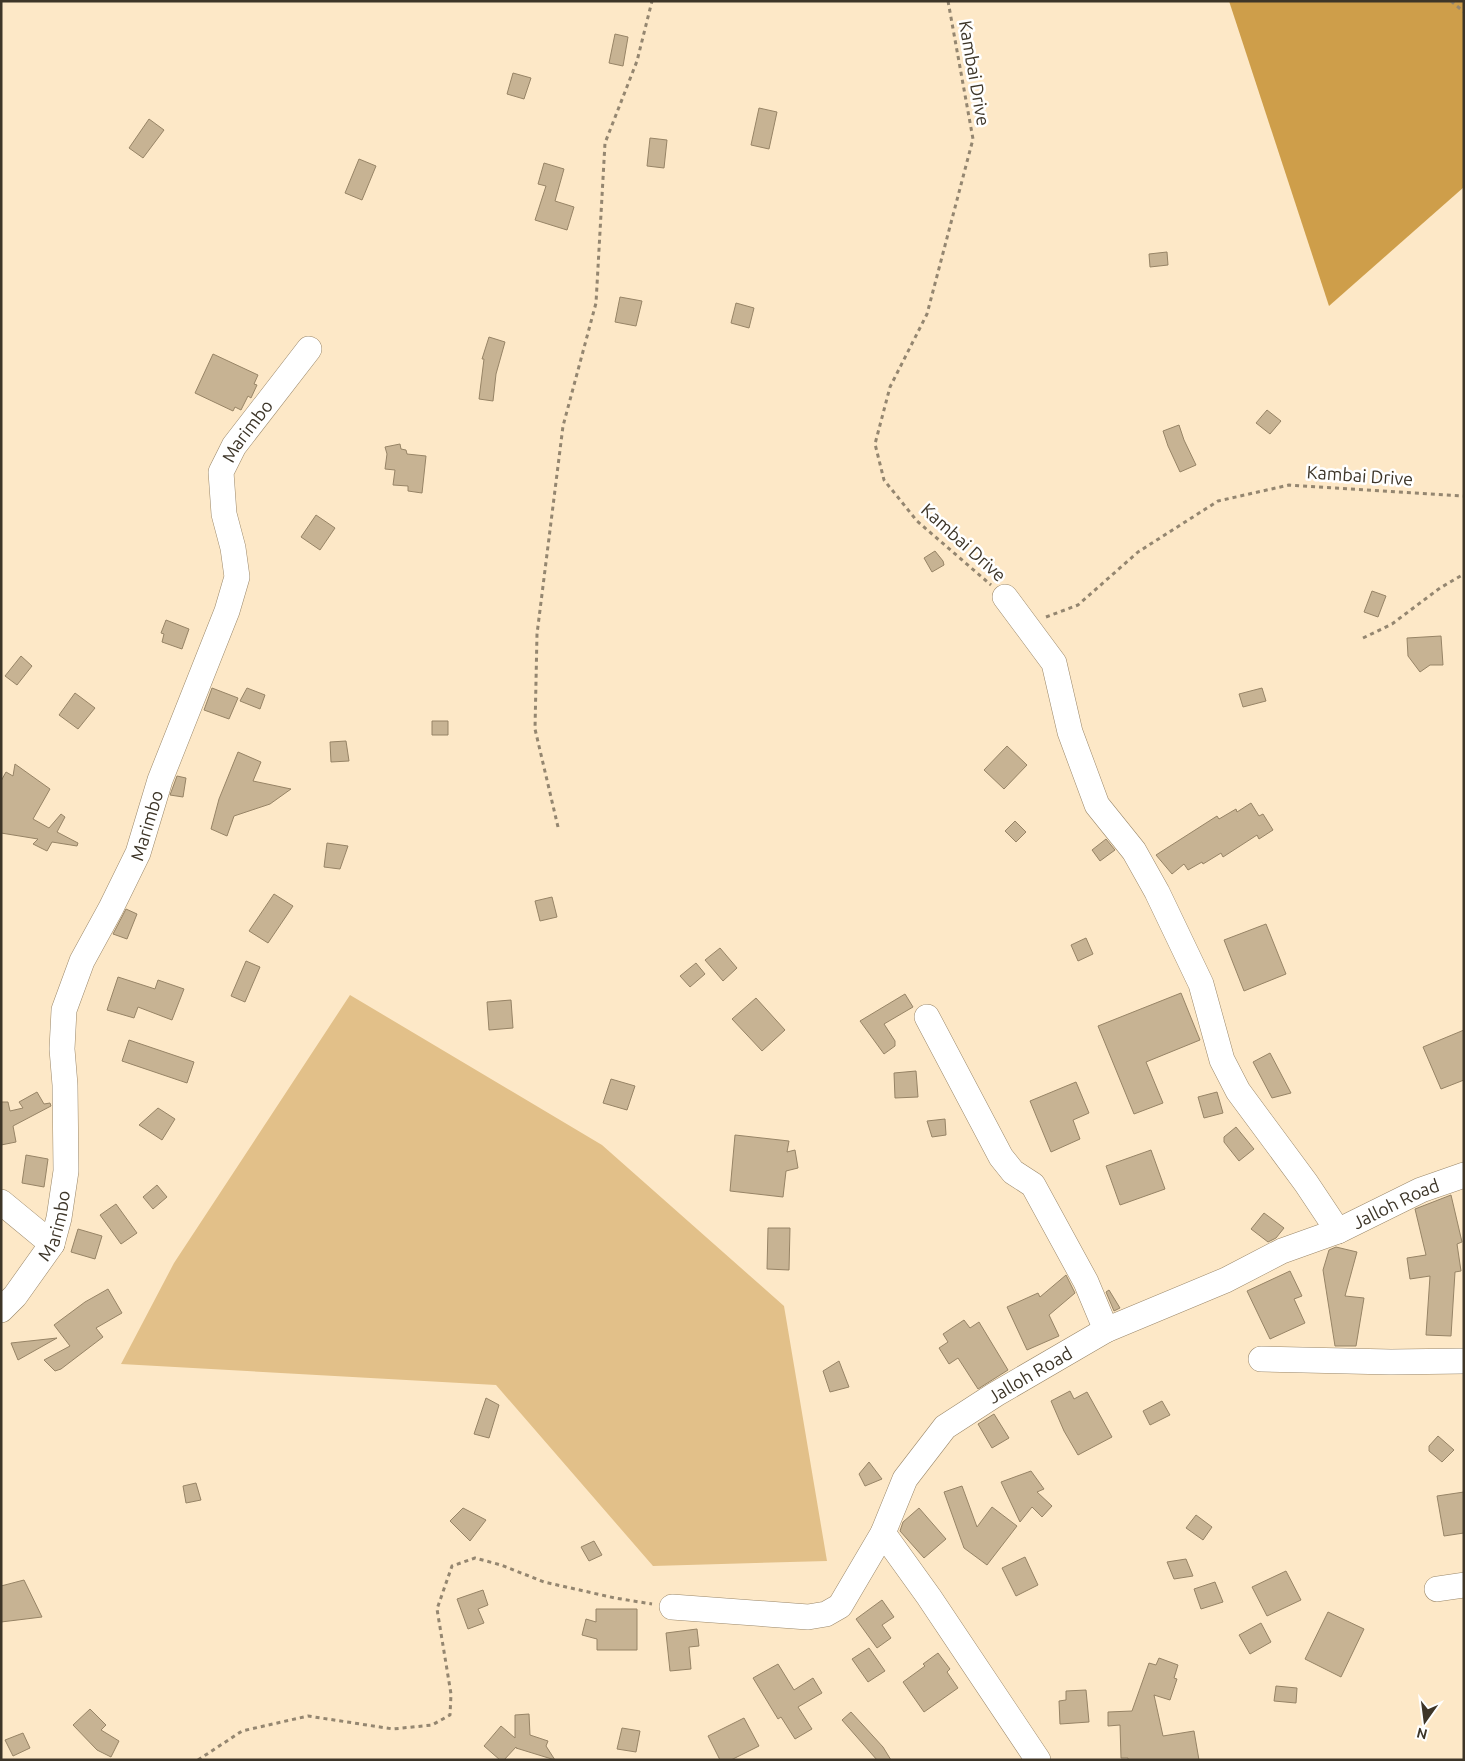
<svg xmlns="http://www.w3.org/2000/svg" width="1465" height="1761" viewBox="0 0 1465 1761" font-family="Ubuntu,sans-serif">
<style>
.green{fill:#e2c089}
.forest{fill:#ce9e4a}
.building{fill:#c7b393;stroke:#978466}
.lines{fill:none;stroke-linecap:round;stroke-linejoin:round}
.minor-casing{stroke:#9a8769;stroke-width:26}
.path{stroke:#948670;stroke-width:3;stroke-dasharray:4 4;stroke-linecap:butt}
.minor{stroke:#fff;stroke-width:25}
.labels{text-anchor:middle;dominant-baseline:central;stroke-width:5;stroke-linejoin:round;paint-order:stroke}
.street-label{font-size:18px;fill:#3d3528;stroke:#fff}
</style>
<rect width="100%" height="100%" fill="#fde8c7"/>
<path class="green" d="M350 995 602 1145 784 1306 827 1561 653 1566 496 1385 121 1364 174 1263Z"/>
<path class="forest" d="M1229 1H1464V187L1329 306Z"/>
<path class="building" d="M615 34 628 37 623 66 609 63Z
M513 73 531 78 524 99 507 94Z
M759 108 777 112 769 149 751 145Z
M149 119 164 130 143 158 129 148Z
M650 138 667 140 664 168 647 166Z
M359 159 376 166 362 200 345 193Z
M544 163 564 169 555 201 574 207 567 230 535 220 546 186 538 184Z
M1167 252 1168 265 1150 267 1149 254Z
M620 297 642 301 636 326 615 322Z
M736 303 754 308 749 328 731 323Z
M489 337 505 342 496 374 493 401 479 399 484 359H482Z
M213 354 258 375 254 384 257 385 251 398 248 396 241 410 235 407 233 411 195 393Z
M1267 410 1281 421 1270 434 1256 423Z
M1179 425 1184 440 1196 465 1180 472 1168 446 1163 431Z
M400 444 401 449 406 450 407 454 426 456 422 493 408 491V486L393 485 395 470 385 469 387 454 385 447Z
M316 515 335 528 320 550 301 537Z
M935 551 943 561 944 565 932 572 924 558Z
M1372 591 1386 596 1378 617 1364 612Z
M166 620 189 629 182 649 162 642 164 634 161 633Z
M1441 636 1443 665H1430L1420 672 1408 656 1407 638Z
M21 656 32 666 17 685 5 676Z
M212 688 238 698 229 719 204 710Z
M247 688 265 695 260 709 240 701Z
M1262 688 1266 701 1243 707 1239 694Z
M75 693 95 708 78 729 59 715Z
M432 721H448V735H432Z
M346 741 349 761 331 762 330 742Z
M1007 746 1027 765 1004 789 984 770Z
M238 752 261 762 253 781 291 789 270 804 234 816 227 836 211 829 219 799Z
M15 764 50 789 33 819 49 828 61 814 65 817 57 832 78 843 77 846 52 842 47 851 33 844 38 839 1 833V781L6 772 13 776Z
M177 776 186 778 183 797 170 795Z
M1251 803 1259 816 1263 814 1273 830 1259 839 1257 835 1223 857 1221 853 1203 864 1202 862 1188 870 1184 864 1172 874 1156 855 1217 816 1219 819 1236 809 1237 812Z
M1015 821 1026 832 1016 842 1005 831Z
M1106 839 1115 850 1100 861 1092 850Z
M327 843 348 846 340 869 324 867Z
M274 894 293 906 268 943 249 931Z
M552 897 557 917 540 921 535 901Z
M126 909 137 914 127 939 113 934Z
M1266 924 1286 974 1244 991 1224 940Z
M1086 938 1093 954 1078 961 1071 945Z
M720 948 737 968 723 981 705 960Z
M246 961 260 967 245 1002 231 996Z
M696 963 705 974 690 987 680 976Z
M118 977 155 989 158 980 184 989 172 1020 138 1007 134 1018 107 1010Z
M1181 993 1200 1040 1146 1062 1163 1103 1134 1114 1098 1026Z
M905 994 913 1007 884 1024 895 1041V1046L884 1054 860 1021Z
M756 998 785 1030 762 1051 732 1019Z
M511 1000 513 1028 489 1030 487 1002Z
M1464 1030V1080L1441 1089 1423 1047Z
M129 1040 194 1062 187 1083 122 1061Z
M1270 1053 1291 1093 1272 1098 1253 1062Z
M916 1071 918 1097 895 1098 894 1073Z
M611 1079 635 1086 627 1110 603 1103Z
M1076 1082 1089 1113 1073 1120 1080 1139 1051 1152 1030 1101Z
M37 1092 44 1104 50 1103 51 1106 13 1126 16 1142 1 1145V1102H8L10 1111 23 1108 19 1102Z
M1217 1092 1223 1113 1204 1118 1198 1097Z
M158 1108 175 1119 162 1140 139 1125Z
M945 1119 946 1135 932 1137 927 1121Z
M1236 1127 1254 1149 1239 1161 1224 1142V1137Z
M735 1135 789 1141 787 1152 795 1150 798 1168 786 1171 783 1197 730 1191Z
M1151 1150 1165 1189 1120 1205 1106 1166Z
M26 1155 48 1159 44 1187 22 1183Z
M157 1185 167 1197 153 1209 143 1197Z
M1451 1195 1462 1242 1457 1244 1461 1271 1455 1272 1451 1336 1426 1335 1430 1276 1410 1279 1407 1258 1426 1255 1415 1209Z
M116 1204 137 1233 121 1244 100 1215Z
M1264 1213 1284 1228 1276 1238 1268 1242 1251 1229Z
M768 1228H790L789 1270 767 1269Z
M78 1229 102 1236 95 1259 71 1252Z
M1336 1247 1357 1252 1345 1296 1364 1298 1356 1346H1335L1323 1270 1329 1250Z
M1290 1271 1302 1296 1294 1299 1305 1323 1270 1339 1247 1291Z
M1066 1275 1075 1293 1049 1315 1059 1336 1027 1350 1007 1307 1038 1293 1040 1297Z
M108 1289 122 1313 96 1328 103 1337 61 1369 55 1371 44 1360 70 1346 54 1325 85 1302Z
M1109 1290 1120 1308 1114 1311 1106 1292Z
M964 1320 970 1328 979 1322 1008 1370 978 1389 958 1358 949 1364 939 1348 948 1342 943 1334Z
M57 1338 18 1360 11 1343Z
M839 1361 849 1387 830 1392 823 1371Z
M1070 1391 1074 1399 1087 1392 1112 1437 1078 1455 1064 1431 1051 1401Z
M486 1398 499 1405 489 1438 474 1434Z
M1162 1401 1170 1415 1150 1425 1143 1411Z
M994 1414 1009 1438 992 1448 978 1424Z
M1438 1436 1454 1450 1442 1462 1429 1451V1446Z
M869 1462 882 1479 865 1486 859 1474Z
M1031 1471 1044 1489 1037 1492 1052 1506 1042 1517 1032 1507 1020 1522 1001 1482Z
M196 1483 201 1500 186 1503 183 1486Z
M962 1486 977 1527 992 1507 1017 1526 987 1565 964 1548 944 1492Z
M1464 1492V1533L1444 1536 1437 1496Z
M463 1508 486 1520 470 1541 450 1521Z
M919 1508 946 1539 924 1558 900 1531 903 1522Z
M1196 1515 1212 1527 1203 1540 1186 1528Z
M594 1541 602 1555 589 1561 581 1547Z
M1025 1557 1038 1585 1016 1596 1002 1568Z
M1186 1559 1193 1576 1174 1579 1167 1562Z
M1286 1571 1301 1600 1267 1616 1252 1587Z
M24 1580 42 1617 1 1622V1586Z
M1215 1582 1223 1602 1201 1609 1194 1589Z
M483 1590 488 1605 478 1609 484 1623 468 1629 457 1599Z
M882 1600 894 1617 882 1625 891 1638 877 1648 856 1619Z
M596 1609H637V1650H597V1639L582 1635 586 1619 596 1622Z
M1328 1612 1364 1629 1341 1677 1305 1659Z
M1261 1623 1271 1642 1250 1654 1239 1635Z
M697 1629 699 1646 689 1647 691 1669 670 1671 666 1633Z
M869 1648 885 1671 868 1682 852 1659Z
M938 1653 950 1669 947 1672 958 1688 924 1712 903 1682 925 1666 923 1664Z
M1159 1658 1178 1665 1174 1678 1177 1679 1170 1700 1154 1695 1163 1736 1194 1731 1199 1760H1128V1758H1121L1120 1725 1108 1726V1712L1132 1711 1149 1663 1156 1665Z
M778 1664 794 1690 813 1678 822 1693 798 1707 812 1729 795 1739 781 1717 778 1719 753 1678Z
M1276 1686 1297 1688 1296 1703 1274 1701Z
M1086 1690 1089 1722 1060 1724 1059 1701 1066 1700V1691Z
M90 1709 106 1725 101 1730 119 1741 111 1757 97 1750 73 1725Z
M851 1712 883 1747 891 1760H877L842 1720Z
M529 1714 530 1735 548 1741 546 1746 555 1760 516 1748V1747L504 1760H500L484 1746 501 1726 515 1738V1715Z
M744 1718 759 1746 731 1760H720L708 1736Z
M622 1728 640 1731 636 1752 617 1749Z
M23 1733 30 1748 13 1756 5 1740Z"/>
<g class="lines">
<defs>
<g id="minor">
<path d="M1005 597 1054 663 1070 732 1097 805 1134 851 1157 892 1201 984 1222 1060 1238 1091 1306 1183 1338 1231"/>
<path d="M927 1017 1001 1157 1013 1172 1033 1185 1086 1282 1106 1330"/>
<path d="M1 1202 52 1244"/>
<path id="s1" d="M1 1310 15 1296 52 1244 59 1218 66 1171 65 1085 62 1049 64 1010 82 961 111 908 138 853 160 780 227 611 237 577 233 548 224 514 221 472 234 446 309 349"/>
<path d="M1261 1359 1391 1362 1464 1361"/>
<path d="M883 1533 929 1597 1038 1760"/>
<path d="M1437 1589 1464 1585"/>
<path id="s2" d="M672 1607 808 1617 826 1614 840 1606 883 1533 905 1479 945 1427 996 1394 1106 1330 1226 1280 1282 1251 1338 1231 1421 1190 1464 1175"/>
</g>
</defs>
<use href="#minor" class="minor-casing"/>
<path class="path" d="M948 1 973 139 927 314 890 387 875 444 884 480 917 521 991 585
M1451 1 1464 12
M1046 617 1078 605 1138 552 1218 501 1289 485 1464 496
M1363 638 1392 624 1440 588 1464 574
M558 827 535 729 537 634 563 426 596 303 605 143 637 61 652 1
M198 1760 242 1731 308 1716 393 1729 432 1725 450 1715 451 1694 437 1609 452 1566 475 1558 501 1565 544 1582 615 1598 652 1604"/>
<use href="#minor" class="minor"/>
</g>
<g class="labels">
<g class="street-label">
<text transform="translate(975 73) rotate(80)">Kambai Drive</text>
<text stroke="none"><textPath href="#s1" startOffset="942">Marimbo</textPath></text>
<text transform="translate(1360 475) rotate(4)">Kambai Drive</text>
<text transform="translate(964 542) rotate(42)">Kambai Drive</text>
<text stroke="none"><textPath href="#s1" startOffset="522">Marimbo</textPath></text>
<text stroke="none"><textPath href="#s2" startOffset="884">Jalloh Road</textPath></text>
<text stroke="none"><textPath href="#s1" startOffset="102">Marimbo</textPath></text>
<text stroke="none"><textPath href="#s2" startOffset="479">Jalloh Road</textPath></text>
</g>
</g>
<rect width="1465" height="1761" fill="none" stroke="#3d3528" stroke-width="5"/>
<g transform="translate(1425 1721) rotate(194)" stroke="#ffffff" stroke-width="4" paint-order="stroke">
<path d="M0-4L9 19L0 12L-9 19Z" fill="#3d3528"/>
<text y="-8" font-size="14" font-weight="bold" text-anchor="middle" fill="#3d3528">N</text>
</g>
</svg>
